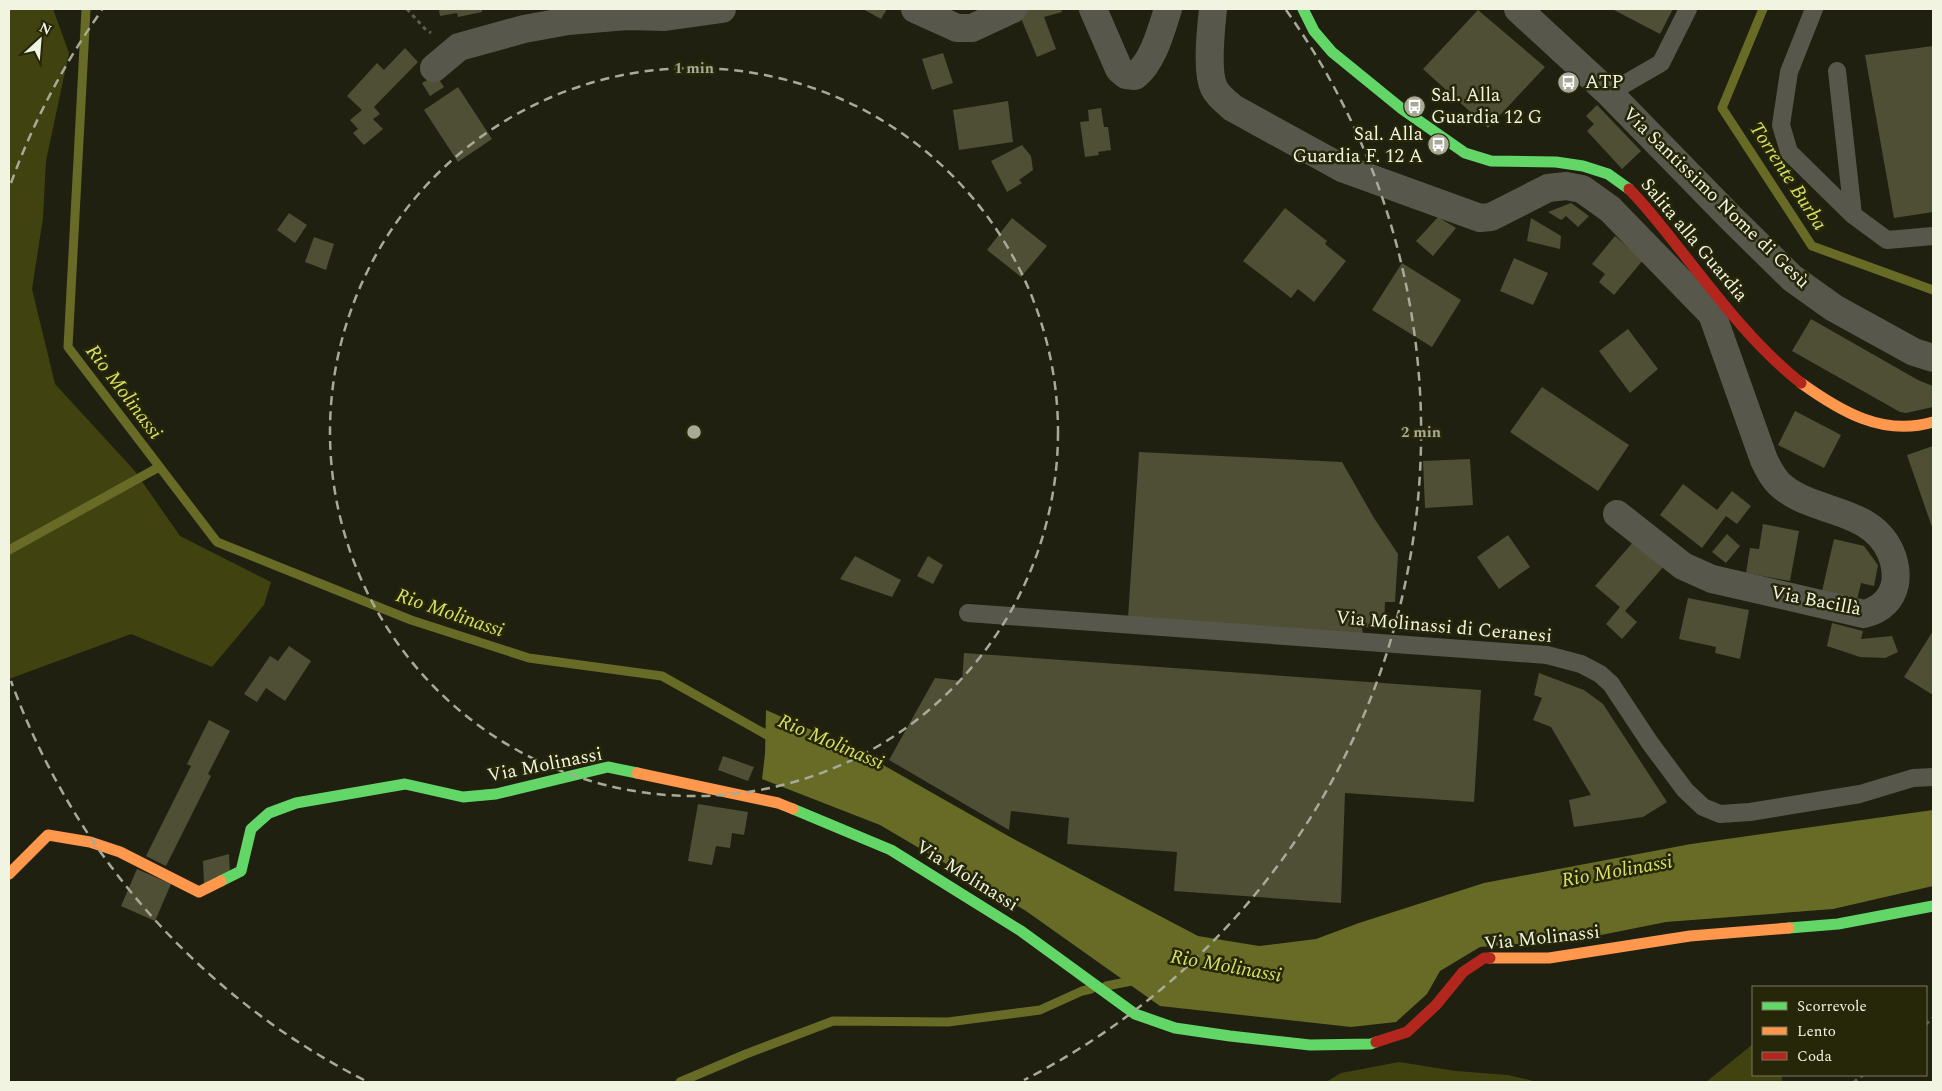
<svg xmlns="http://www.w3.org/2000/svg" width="1942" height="1091" viewBox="0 0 1942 1091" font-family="Spectral,serif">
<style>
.green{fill:#404210}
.water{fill:#676b26}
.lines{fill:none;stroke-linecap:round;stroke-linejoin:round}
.stream{stroke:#676b26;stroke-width:9}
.building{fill:#4e4f35}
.path{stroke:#5c5c51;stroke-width:3;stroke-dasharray:4 4;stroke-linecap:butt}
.lane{stroke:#57574b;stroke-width:18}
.street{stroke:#57574b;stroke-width:28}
.fast{stroke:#63d668;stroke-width:11}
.slow{stroke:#ff974d;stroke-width:11}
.jam{stroke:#b3261e;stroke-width:11}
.ring{fill:none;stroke:#a8aa98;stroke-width:2.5;stroke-dasharray:9 6}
.labels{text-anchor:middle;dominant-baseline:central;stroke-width:5;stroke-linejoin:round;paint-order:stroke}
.poi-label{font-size:19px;fill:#f2f4e2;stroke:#262709;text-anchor:start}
.street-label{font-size:19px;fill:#f2f4e2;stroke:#262709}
.water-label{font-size:20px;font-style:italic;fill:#d8e060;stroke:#262709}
.centre{fill:#a8aa98;stroke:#262709;stroke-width:2.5}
.ring-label{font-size:15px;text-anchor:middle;font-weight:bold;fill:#a8aa98;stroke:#262709;stroke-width:5;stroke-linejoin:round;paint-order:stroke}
</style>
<rect width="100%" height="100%" fill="#202010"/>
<path class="green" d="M9 9H53L69 53 46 161 43 218 32 289 55 384 134 470 180 536 271 582 264 605 212 667 131 634 9 679Z
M1753 1044V1075H1782V1082H1706Z
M1399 1062 1456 1071 1508 1075 1537 1082H1326L1341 1073Z"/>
<path class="water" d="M766 710 855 749 1010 837 1198 936 1259 946 1316 939 1359 923 1484 883 1691 844 1933 810V886L1833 909 1666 922 1581 939 1480 947 1440 971 1427 994 1396 1022 1351 1027 1160 1006 1026 911 880 825 762 779 765 754Z"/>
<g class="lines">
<path class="stream" d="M86 9 68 347 217 542 411 620 529 658 662 676 774 739
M1763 9 1722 108 1812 246 1933 290
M9 550 159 467
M1106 986 1137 980
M680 1082 746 1054 833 1021 948 1022 1040 1010 1082 991 1091 989"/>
</g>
<path class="building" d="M439 9H482V12L458 17 457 13 440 16Z
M863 9H887L881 19Z
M1024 9H1061L1062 12 1044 17 1056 49 1037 57 1018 11Z
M1612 9H1673L1660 34Z
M1478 10 1545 67 1488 128 1423 69Z
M1933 46V212L1894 218 1865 55Z
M405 48 418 62 374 107 380 114 373 119 383 129 364 145 353 133 358 129 350 120 362 110 347 96 377 63 384 70Z
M943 53 953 83 932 90 922 59Z
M436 75 444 87 430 96 422 83Z
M458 87 492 139 458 162 424 110Z
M1008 101 1013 142 959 150 953 110Z
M1597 105 1641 151 1622 169 1587 131 1594 124 1586 116Z
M1101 108 1104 127H1108L1111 150 1098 152 1099 155 1085 157 1080 122 1089 121 1088 110Z
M1022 145 1031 156 1033 170 1019 180 1022 183 1007 192 991 161Z
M1571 203 1589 216 1578 227 1566 216 1561 220 1548 212Z
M1285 208 1327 241 1325 244 1346 261 1314 302 1298 289 1291 298 1243 261Z
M289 213 307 225 295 243 277 230Z
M1438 217 1456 228 1433 256 1416 241Z
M1012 218 1047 246 1021 277 987 250Z
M1531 218 1561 236 1560 249 1527 241Z
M1615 236 1643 260 1614 295 1599 282 1605 274 1592 264Z
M314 237 334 244 326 270 305 262Z
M1514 258 1548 273 1533 305 1500 291Z
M1402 263 1461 300 1432 347 1372 310Z
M1811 319 1918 380 1933 386V407L1906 413 1900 412 1792 351Z
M1628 329 1658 369 1630 393 1599 351Z
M1542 387 1629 445 1598 491 1510 432Z
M1795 411 1841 435 1824 468 1778 445Z
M1933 446V530L1907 455Z
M1139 452 1342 462 1374 518 1398 554 1395 602H1385L1384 628 1362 627 1363 635 1128 618Z
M1470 459 1473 505 1425 508 1423 461Z
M1683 484 1717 510 1732 491 1751 506 1737 524 1726 516 1702 548 1660 515Z
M1763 524 1799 531 1790 581 1746 573 1750 548 1759 549Z
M1727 534 1740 546 1726 563 1712 552Z
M1508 535 1530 567 1499 589 1477 557Z
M1834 539 1864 546 1878 565 1874 586 1861 583 1857 600 1822 591Z
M1634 541 1664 566 1625 611 1637 622 1622 639 1606 624 1620 607 1595 586Z
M855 556 901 580 892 597 840 579Z
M928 556 943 565 933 584 917 576Z
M1688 598 1749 610 1740 659 1715 653 1716 647 1679 639Z
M1832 623 1863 631 1861 639 1892 636 1898 652 1885 658 1860 657 1827 646Z
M1933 631V695L1904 677Z
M289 646 311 661 285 701 266 688 257 702 244 694 270 656 278 661Z
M964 653 1481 690 1474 802 1345 793 1341 903 1174 891 1177 852 1067 844 1069 818 1011 811 1009 830 889 760 935 678 962 681Z
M1539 673 1584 690 1603 704 1667 802 1643 817 1574 827 1569 800 1591 795 1551 727 1533 720 1542 698 1534 695Z
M209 720 230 731 208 774 211 776 166 866 146 856 191 766 187 764Z
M723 756 754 767 748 781 718 770Z
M698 804 748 812 744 835 732 833 730 848 716 846 712 865 688 861Z
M229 854 230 874 204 884 203 861Z
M137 869 171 884 155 921 121 906Z"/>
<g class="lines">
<path class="path" d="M407 9 426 30 431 33
M1926 1024 1933 1018
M1854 1082 1863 1075"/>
<path class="lane" d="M1814 9 1789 72 1781 125 1789 152 1853 215
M1837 71 1853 215 1887 240 1933 236
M1609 93 1661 63 1688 9
M968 613 1547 655 1581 664 1600 674 1611 684 1650 743 1685 790 1703 807 1720 814 1750 812 1860 794 1913 778 1933 777"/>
<path class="street" d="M915 9 957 28H972L1013 9
M1093 9 1119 69 1126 75 1135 76C1153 62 1161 31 1168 9
M1213 9C1211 28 1206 71 1214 88 1218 96 1226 102 1233 108L1342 168 1480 218 1491 217 1548 188 1566 186 1582 189 1610 209 1712 314 1764 460C1769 470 1774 481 1784 488 1817 514 1870 508 1890 551 1895 562 1897 572 1895 584 1891 601 1880 610 1864 614L1712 579 1683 566 1617 514
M1518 9 1609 93 1730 217 1792 278 1834 308 1914 352 1933 358
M434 68 459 47 524 29 568 21 627 16 665 17 722 9"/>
<path class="fast" d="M1303 9 1314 31 1332 52 1402 109 1465 153 1491 161 1556 162 1583 166 1608 174 1629 189
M793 809 891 850 1021 931 1135 1014 1175 1028 1230 1036 1310 1045 1371 1044 1376 1042
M221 881 241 871 251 829 269 813 296 803 405 784 463 797 496 794 608 767 637 773
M1789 928 1838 924 1933 906"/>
<path class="slow" d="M1801 383C1840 411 1883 437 1933 422
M637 773 778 803 793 809
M9 874 48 835 90 842 120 852 199 892 221 881
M1490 958H1549L1690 936 1789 928"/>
<path class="jam" d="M1629 189C1647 207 1662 227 1678 247 1716 295 1753 345 1801 383
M1376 1042 1407 1032 1436 1005 1463 972 1484 958H1490"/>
</g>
<g class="ring">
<circle cx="694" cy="432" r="364"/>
<path d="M364 1080A727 727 0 0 1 11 681M11 183A727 727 0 0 1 102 10M1286 10A727 727 0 0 1 1024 1080"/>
</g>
<defs>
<symbol id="bus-disc" viewBox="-11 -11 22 22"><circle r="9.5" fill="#a8aa98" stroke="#262709"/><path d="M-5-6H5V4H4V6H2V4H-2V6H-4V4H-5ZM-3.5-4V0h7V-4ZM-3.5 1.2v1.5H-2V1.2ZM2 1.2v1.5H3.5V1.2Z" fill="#fff"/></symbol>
</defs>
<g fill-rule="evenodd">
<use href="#bus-disc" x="1556" y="70" width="25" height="25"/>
<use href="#bus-disc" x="1402" y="94" width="25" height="25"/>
<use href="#bus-disc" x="1426" y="132" width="25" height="25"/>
</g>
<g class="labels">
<g class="poi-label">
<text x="1585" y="82">ATP</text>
<text x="1431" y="95">Sal. Alla<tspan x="1431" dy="22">Guardia 12 G</tspan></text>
<text x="1423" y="134" text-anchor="end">Sal. Alla<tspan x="1423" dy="22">Guardia F. 12 A</tspan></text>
</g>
<g class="street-label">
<text transform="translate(1716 198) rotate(44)">Via Santissimo Nome di Gesù</text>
<text transform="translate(1694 240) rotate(50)">Salita alla Guardia</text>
<text transform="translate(1816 601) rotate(11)">Via Bacillà</text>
<text transform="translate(1444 627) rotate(5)">Via Molinassi di Ceranesi</text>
<text transform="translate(545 765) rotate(-11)">Via Molinassi</text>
<text transform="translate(967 876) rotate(32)">Via Molinassi</text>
<text transform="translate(1542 938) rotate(-6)">Via Molinassi</text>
</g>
<g class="water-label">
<text transform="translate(1788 176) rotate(57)">Torrente Burba</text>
<text transform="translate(124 392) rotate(53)">Rio Molinassi</text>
<text transform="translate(450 613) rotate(19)">Rio Molinassi</text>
<text transform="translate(831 742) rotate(23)">Rio Molinassi</text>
<text transform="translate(1617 871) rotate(-10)">Rio Molinassi</text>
<text transform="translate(1226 966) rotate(10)">Rio Molinassi</text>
</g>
</g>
<circle cx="694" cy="432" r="8" class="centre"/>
<g class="ring-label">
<text x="694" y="73">1 min</text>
<text x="1421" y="437">2 min</text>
</g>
<rect width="1942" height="1091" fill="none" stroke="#f2f4e2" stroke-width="20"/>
<rect x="1752" y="986" width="175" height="90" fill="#262709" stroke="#787960"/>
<rect x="1762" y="1002" width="25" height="8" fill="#63d668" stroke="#787960"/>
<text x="1797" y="1011" font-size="15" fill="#f2f4e2">Scorrevole</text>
<rect x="1762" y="1027" width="25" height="8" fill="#ff974d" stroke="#787960"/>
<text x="1797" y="1036" font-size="15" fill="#f2f4e2">Lento</text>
<rect x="1762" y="1052" width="25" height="8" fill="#b3261e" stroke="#787960"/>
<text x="1797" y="1061" font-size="15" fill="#f2f4e2">Coda</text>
<g transform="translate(40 40) rotate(26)" stroke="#262709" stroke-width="4" paint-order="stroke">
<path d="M0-4L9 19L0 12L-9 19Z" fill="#f2f4e2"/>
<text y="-8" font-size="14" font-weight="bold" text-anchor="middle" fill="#f2f4e2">N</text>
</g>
</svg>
